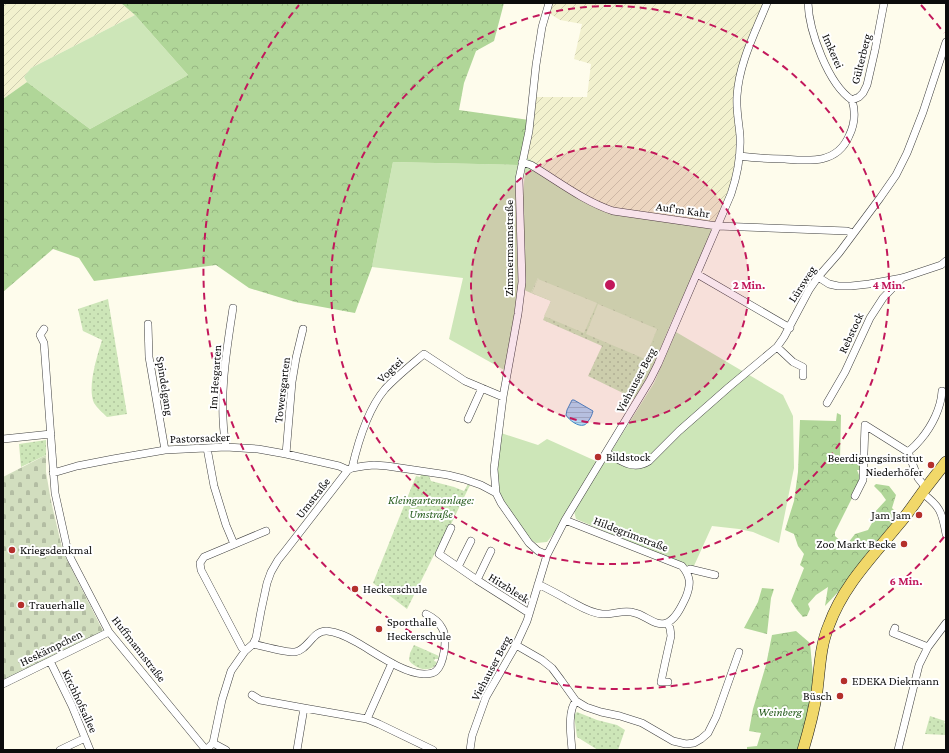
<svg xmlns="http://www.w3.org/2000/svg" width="949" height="753" viewBox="0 0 949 753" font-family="'Crimson Pro',serif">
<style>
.farmland{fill:url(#farmland-furrows)}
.grass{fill:#cde6b8}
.forest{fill:url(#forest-crowns)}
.cemetery{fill:url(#cemetery-stones)}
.park{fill:url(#park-dots)}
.pitch{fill:#dfeec9}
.water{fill:url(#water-rules);stroke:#3f87c5}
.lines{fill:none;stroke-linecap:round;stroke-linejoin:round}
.minor-casing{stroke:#3f3f3f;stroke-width:8}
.primary-casing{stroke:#1d1d1d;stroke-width:12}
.minor{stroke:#fff;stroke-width:7}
.primary{stroke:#f1d869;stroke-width:11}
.ring{fill:none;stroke:#c2185b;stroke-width:2;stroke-dasharray:7 5}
.poi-dot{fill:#b42f2c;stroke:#fff;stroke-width:1.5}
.labels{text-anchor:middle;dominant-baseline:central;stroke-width:4;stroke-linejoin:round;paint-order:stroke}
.street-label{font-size:12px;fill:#0c0c0c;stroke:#fff}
.poi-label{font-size:12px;fill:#0c0c0c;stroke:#fff;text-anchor:start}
.park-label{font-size:12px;font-style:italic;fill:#2a5f21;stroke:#fff}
.centre{fill:#c2185b;stroke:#fff;stroke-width:2}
.ring-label{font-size:12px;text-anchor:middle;font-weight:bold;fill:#c2185b;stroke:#fff;stroke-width:4;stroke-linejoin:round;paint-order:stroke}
</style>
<defs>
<pattern id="farmland-furrows" width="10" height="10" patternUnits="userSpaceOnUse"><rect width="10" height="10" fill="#f2f1ce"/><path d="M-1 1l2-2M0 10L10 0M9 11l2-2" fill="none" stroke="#cecdb0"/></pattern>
<pattern id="forest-crowns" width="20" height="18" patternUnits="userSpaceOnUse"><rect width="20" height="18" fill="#b0d698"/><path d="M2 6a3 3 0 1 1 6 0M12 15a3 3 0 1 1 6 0" fill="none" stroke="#96b682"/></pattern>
<pattern id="cemetery-stones" width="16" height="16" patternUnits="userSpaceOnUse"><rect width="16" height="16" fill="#d2debf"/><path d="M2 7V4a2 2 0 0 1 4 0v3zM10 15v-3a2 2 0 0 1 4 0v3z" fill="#b3bda3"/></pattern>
<pattern id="park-dots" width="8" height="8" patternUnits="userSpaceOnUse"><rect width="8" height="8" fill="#cde6b8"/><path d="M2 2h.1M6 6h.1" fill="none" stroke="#afc49d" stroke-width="1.8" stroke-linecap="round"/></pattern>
<pattern id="water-rules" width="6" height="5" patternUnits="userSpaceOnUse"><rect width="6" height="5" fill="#b4d7f2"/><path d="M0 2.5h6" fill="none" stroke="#9ab7ce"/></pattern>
</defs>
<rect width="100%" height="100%" fill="#fefcec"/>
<path class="farmland" d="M3 3H121L135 15 31 68 24 77 27 82 3 99Z
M549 3H764L739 65 736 130V156L731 183 714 228 605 211 525 156 534 97H587L591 64 574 59 582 24 560 20 547 12Z"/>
<path class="grass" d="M135 15 188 75 90 129 27 82 24 77 31 68Z
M525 156 605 211 714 228 670 325 648 379 635 399 625 394 637 383 645 367 538 278 531 293 524 290 523 198 525 169Z
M393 162 518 165 520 274 506 371 449 339 463 278 372 267Z
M676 332 783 395 793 416 794 468 779 543 753 532 739 529 712 526 693 568 683 564 576 519 574 511 654 383Z
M501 433 538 445 547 439 598 462 558 528 547 542 536 543 530 539 498 494 497 469Z"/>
<path class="forest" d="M121 3H504L494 41 476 51 464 83 459 110 529 120 527 131 518 165 393 162 372 267 355 313 295 302 249 288 216 265 94 281 79 258 53 249 3 292V99L27 82 90 129 188 75 135 15Z
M837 413 841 415 840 460 862 463 861 470H857L861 480 835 532V536L844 544 848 543 855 534 868 530 872 523 874 513 886 500 881 493 874 486 876 484 889 486 896 495 892 508 899 515 863 558 839 591 825 606 828 587 816 595 808 604 810 609 807 616 803 617 797 610 791 601 804 568 800 565 804 554 798 546 794 534 785 530 794 501 798 472 800 420 836 421Z
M762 588 774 589 771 598 767 634 744 628 758 602Z
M796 631 810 643 813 676 812 691 809 707 798 750H747V747L757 746 761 733 749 731 753 709 766 665 772 635Z"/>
<path class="cemetery" d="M46 455V472L51 501 63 552 103 631 3 681V477Z"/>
<path class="park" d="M538 278 658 328 645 367 637 383 625 394 588 376 602 346 543 320 551 301 531 293Z
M108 299 127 414 107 417C103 413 97 408 94 403 87 387 97 357 102 340L83 331 78 309Z
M46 440V455L21 467 19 444Z
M421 474 429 476 431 481 454 487 464 491 468 484 470 485 439 549H437L407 609 373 583 416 476 420 477Z
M414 645 439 656 438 659H435L434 661 437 662C434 671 421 671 414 665 412 664 410 662 409 660L410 653Z
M577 712 597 720 617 725 625 730 618 750H598L577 737 574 715Z
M930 716 945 721 944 723 946 724V735L925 734Z"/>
<path class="pitch" d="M538 279 597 303 584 333 544 316 551 301 532 293Z
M598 304 657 329 645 359 586 334Z"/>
<path class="water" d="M572 400H574L593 411C592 415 591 417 589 420 587 422 586 425 584 425 578 427 569 420 566 415L567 410Z"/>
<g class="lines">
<defs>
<path id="minor" d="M808 3C809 31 828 84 852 100
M739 156C755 158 770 159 785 159 810 161 837 164 849 136 855 124 856 113 852 100L859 97 863 93 867 85 875 50 884 3
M522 162 531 165C558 181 583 201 613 211L717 226 847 231 853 233
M697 274 790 328
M818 277 829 284 838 286H851L869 284 902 278 941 265 946 261
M148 324 149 357 165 450
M44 329 40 335 44 343 55 493 68 552 71 559 109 632 206 750
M777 347 793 362 803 367V376
M827 403 845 372 870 318 883 298 902 278
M468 419 482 388
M3 439 51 434
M226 447C218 401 226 353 233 308
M207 448 214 486 226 525 234 544
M908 452C913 448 917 444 921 439 932 426 941 408 942 391
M607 453C621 461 633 471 649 461L679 431 729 387 777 347 784 337 809 290 818 277 839 253 880 198 896 175 907 153 923 112 946 42
M286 454 292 382 296 358 303 329
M352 468C358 442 368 409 385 389 397 376 411 365 424 354L465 381 503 397
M53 473 77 466 113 459 165 450 226 447 258 449 286 454 339 466 348 470
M496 493 494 469 503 397 518 314 522 282 519 179 529 131 536 65 542 27 549 3
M922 493C940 506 942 512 946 534
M855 496 863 480 865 425 908 452 918 478 926 488
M451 528 439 554 477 580 529 613
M458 567 471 541
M687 571 690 569 715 575
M477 580 491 551
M538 584C548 589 558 594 568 600 578 605 589 613 602 614 613 615 624 609 635 613 645 615 656 627 666 623 676 620 682 605 686 597 691 584 691 577 682 566L565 520
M667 623 670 628 671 636 665 663 661 682H668
M895 628 893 633 928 647
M253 644C263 646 287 653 295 652 308 650 313 630 327 631 339 632 349 638 358 643 377 654 403 673 424 674 428 674 433 674 436 671 444 664 448 637 442 628 439 622 432 617 426 614
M516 645 542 660 552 668 561 680 576 701 586 707 601 712 620 716 642 723 673 741 686 744 694 743 701 739 708 733 716 717 739 652
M245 651 242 648 201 570 200 563 204 557 266 531
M50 661 72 706 90 750
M3 684 109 632
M252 695 260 700 304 708
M367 719 392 663
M213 743 226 750
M60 750 85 738
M206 750 213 743 222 700 231 671 245 651 253 644 256 638 261 611 267 583 271 572 278 560 286 550 348 470 352 468 364 466 374 465 387 466 448 475 464 479 481 485 496 493 501 503 529 543 538 551 547 555
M297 750 304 708 367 719 379 724 433 750
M470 750 472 736 486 697 516 645 527 621 547 555 565 520 650 380 658 364 731 194C737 176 741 155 740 136 739 123 736 110 737 96 739 63 755 33 767 3
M572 750C571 737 567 711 576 701
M898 750 919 665 928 647 946 623"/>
<path id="primary" d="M803 750C809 730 814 711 817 691 820 668 820 646 829 625 843 586 872 557 898 525 908 514 916 501 925 489 932 480 939 471 946 462"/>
</defs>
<use href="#minor" class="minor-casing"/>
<use href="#primary" class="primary-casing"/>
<use href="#minor" class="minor"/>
<use href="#primary" class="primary"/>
</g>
<circle cx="610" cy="285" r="139" fill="#c2185b" fill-opacity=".12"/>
<g class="ring">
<circle cx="610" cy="285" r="139"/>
<circle cx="610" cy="285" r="279"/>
<path d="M944 537A418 418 0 1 1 299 5M921 5A418 418 0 0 1 944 33"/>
</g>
<g class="poi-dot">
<circle cx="598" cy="457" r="4"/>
<circle cx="931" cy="465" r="4"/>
<circle cx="919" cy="515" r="4"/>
<circle cx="904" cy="544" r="4"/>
<circle cx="12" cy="550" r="4"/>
<circle cx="355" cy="589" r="4"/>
<circle cx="21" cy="605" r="4"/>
<circle cx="379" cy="629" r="4"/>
<circle cx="844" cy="681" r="4"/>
<circle cx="840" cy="696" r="4"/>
</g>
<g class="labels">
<g class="street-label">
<text transform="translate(833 51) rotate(66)">Imkerei</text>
<text transform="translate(861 59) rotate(-76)">Gülterberg</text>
<text transform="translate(683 210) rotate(8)">Auf'm Kahr</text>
<text transform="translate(509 248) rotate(-90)">Zimmermannstraße</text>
<text transform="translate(802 284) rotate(-57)">Lürsweg</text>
<text transform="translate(851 333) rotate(-65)">Rebstock</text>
<text transform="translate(390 370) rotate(-44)">Vogtei</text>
<text transform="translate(215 377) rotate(-86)">Im Hesgarten</text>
<text transform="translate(636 380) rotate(-62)">Viehauser Berg</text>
<text transform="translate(165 386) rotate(81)">Spindelgang</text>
<text transform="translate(282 390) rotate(-83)">Towersgarten</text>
<text transform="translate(200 438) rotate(-2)">Pastorsacker</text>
<text transform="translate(313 498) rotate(-52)">Umstraße</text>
<text transform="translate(631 534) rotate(21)">Hildegrimstraße</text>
<text transform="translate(509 588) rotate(32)">Hitzbleek</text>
<text transform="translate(51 648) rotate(-26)">Heskämpchen</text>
<text transform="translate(139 649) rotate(52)">Huffmannstraße</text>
<text transform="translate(491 668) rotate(-62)">Viehauser Berg</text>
<text transform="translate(80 701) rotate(65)">Kirchhofsallee</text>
</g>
<g class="poi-label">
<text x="606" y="457">Bildstock</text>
<text x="923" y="458" text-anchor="end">Beerdigungsinstitut<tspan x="923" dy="14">Niederhöfer</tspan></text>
<text x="911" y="515" text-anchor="end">Jam Jam</text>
<text x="896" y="544" text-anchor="end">Zoo Markt Becke</text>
<text x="20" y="550">Kriegsdenkmal</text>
<text x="363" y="589">Heckerschule</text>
<text x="29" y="605">Trauerhalle</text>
<text x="387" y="622">Sporthalle<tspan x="387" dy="14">Heckerschule</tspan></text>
<text x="852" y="681">EDEKA Diekmann</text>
<text x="832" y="696" text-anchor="end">Büsch</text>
</g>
<g class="park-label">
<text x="431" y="500">Kleingartenanlage:<tspan x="431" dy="14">Umstraße</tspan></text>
<text x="780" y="712">Weinberg</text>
</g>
</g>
<circle cx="610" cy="285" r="6" class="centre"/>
<g class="ring-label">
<text x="749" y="289">2 Min.</text>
<text x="889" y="289">4 Min.</text>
<text x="906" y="585">6 Min.</text>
</g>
<rect width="949" height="753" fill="none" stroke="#0c0c0c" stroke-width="8"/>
</svg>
